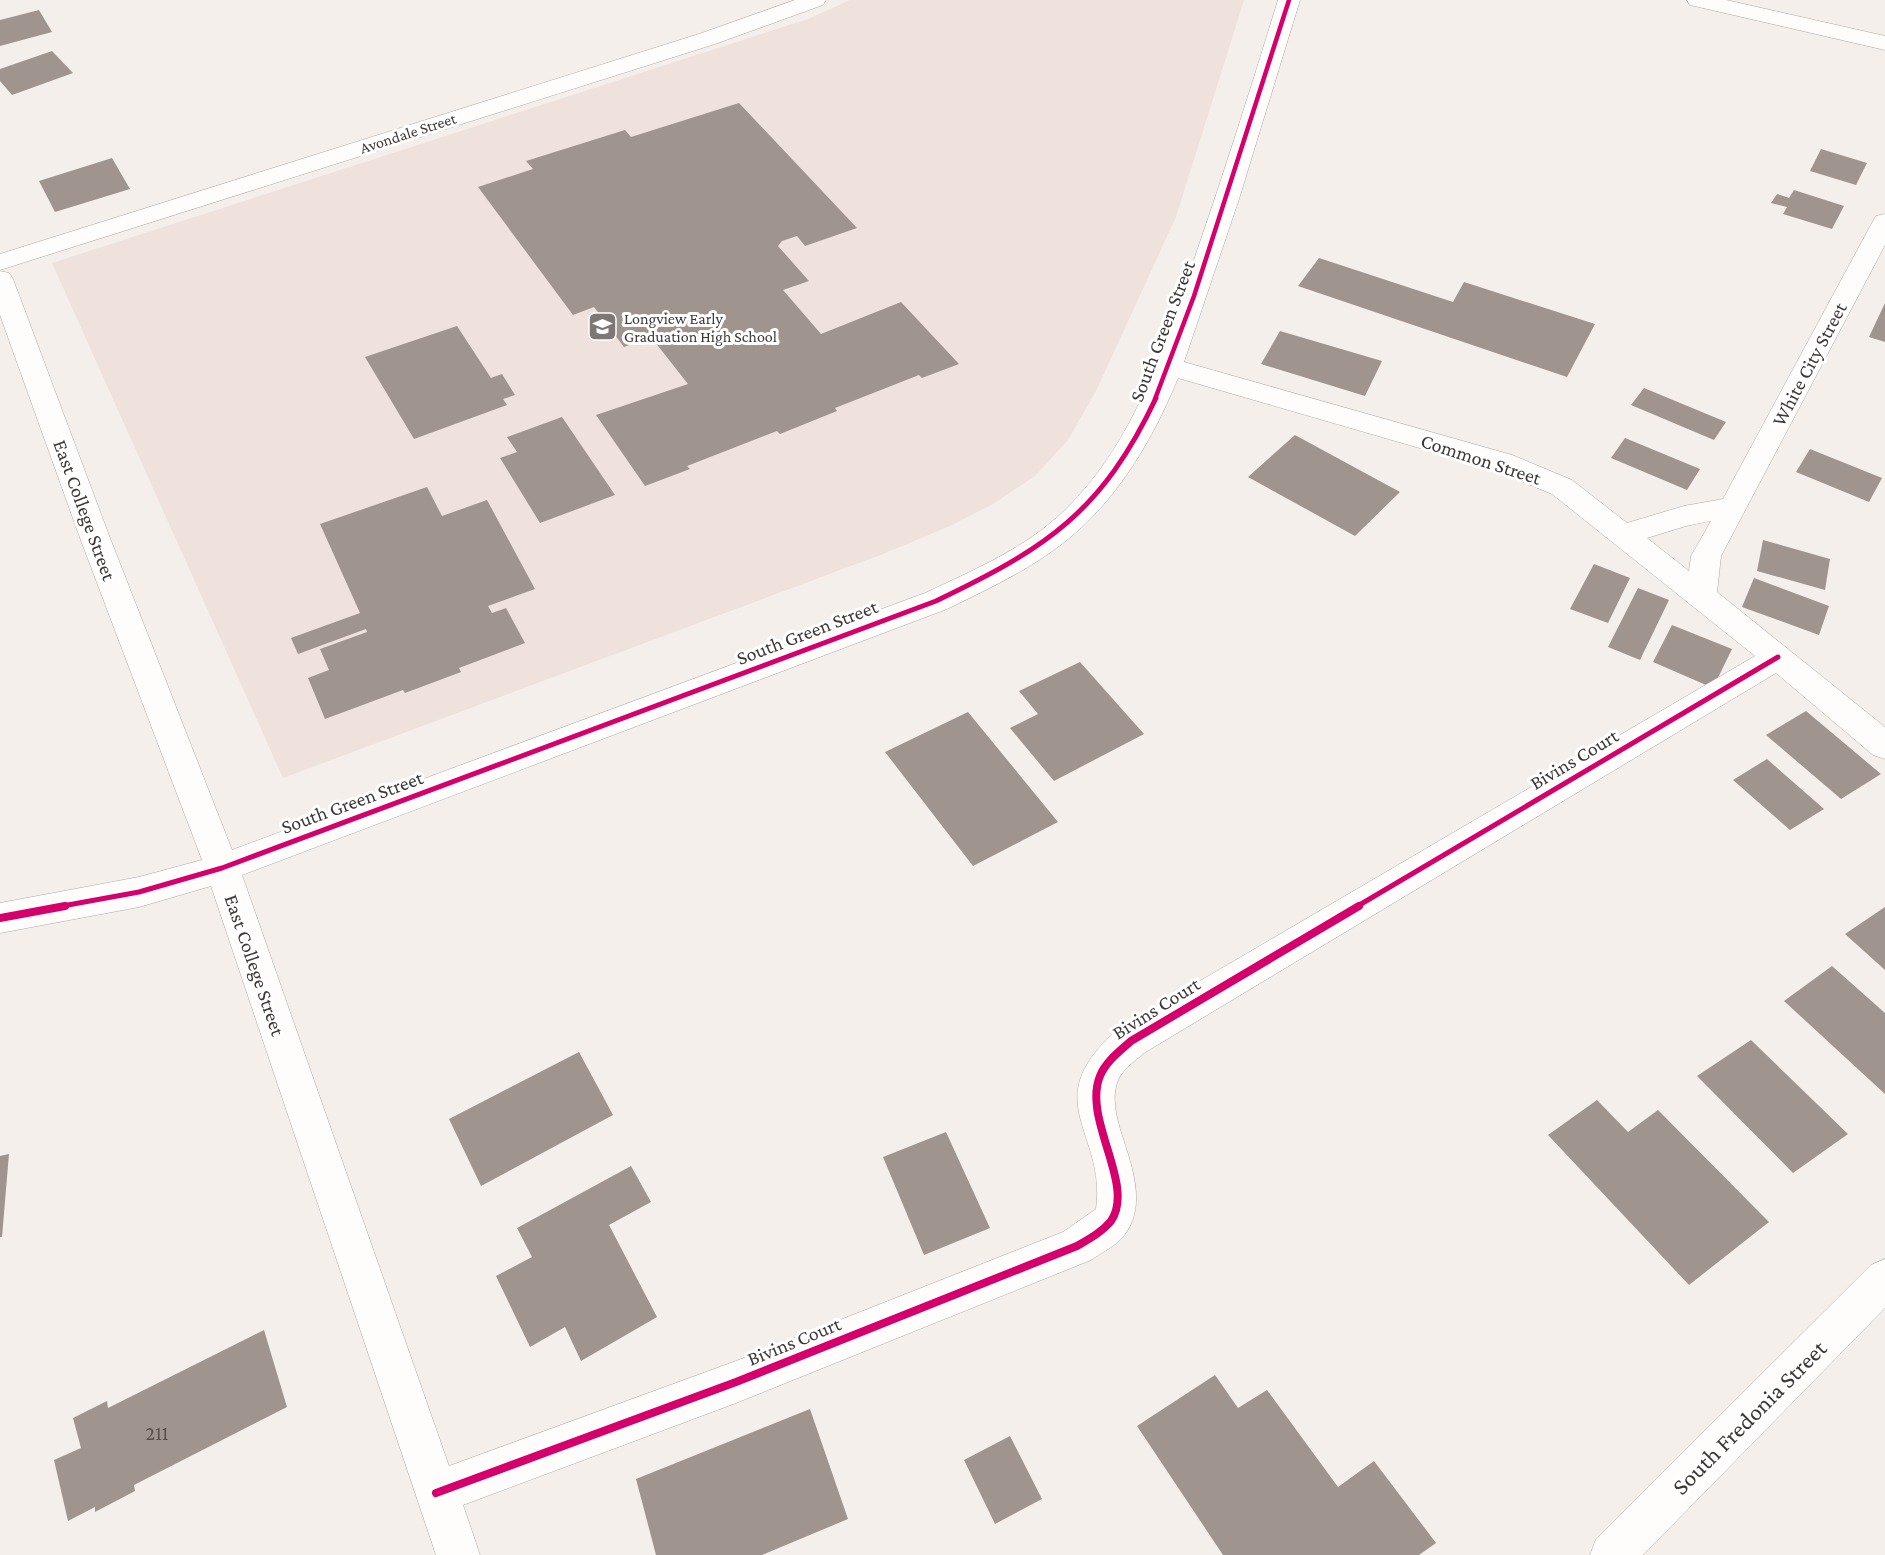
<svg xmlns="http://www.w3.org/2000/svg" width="1885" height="1555" viewBox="0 0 1885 1555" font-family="'Crimson Pro',serif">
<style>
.built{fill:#efe1db}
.building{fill:#a0948e}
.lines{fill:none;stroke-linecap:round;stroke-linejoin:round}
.minor-casing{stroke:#ada9a6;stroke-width:1}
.minor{fill:#fefdfc;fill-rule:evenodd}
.cycleway-far2-casing{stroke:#fff;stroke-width:8}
.cycleway-far1-casing{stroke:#fff;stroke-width:9}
.cycleway-casing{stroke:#fff;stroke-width:11}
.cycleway-far2{stroke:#d6006c;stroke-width:4.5}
.cycleway-far1{stroke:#d6006c;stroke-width:5}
.cycleway{stroke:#d6006c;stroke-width:8}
.labels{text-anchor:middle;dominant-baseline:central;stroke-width:6;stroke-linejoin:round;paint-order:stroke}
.far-street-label{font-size:16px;fill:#3d3836;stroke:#fff}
.far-poi-label{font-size:16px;fill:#3d3836;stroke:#fff;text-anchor:start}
.street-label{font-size:20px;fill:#3d3836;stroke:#fff}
.near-number-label{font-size:20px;fill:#564f4c}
.near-street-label{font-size:24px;fill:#3d3836;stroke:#fff}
</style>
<rect width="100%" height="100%" fill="#f5efec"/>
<path class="built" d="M850 0H1244L1176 217 1096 391 1068 440 1035 476 993 504 950 526 883 554 283 778 52 263 808 19Z"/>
<path class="building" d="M39 10 52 32 0 46V20Z
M52 51 73 73 12 95 0 81V69Z
M739 103 857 228 805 246 797 236 782 241 778 246 809 281 783 290 821 334 901 302 959 364 922 378 919 375 835 408 837 411 780 434 777 431 687 466 690 469 645 486 596 415 688 384 651 337 624 347 594 307 573 315 478 187 533 169 526 161 625 130 631 137Z
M1821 149 1867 163 1856 185 1810 171Z
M112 158 130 189 55 212 39 181Z
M1794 190 1844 206 1832 229 1783 214 1787 207 1771 203 1777 194 1789 198Z
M1319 258 1453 302 1464 282 1595 324 1567 377 1298 286Z
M1885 303V342L1869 337Z
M457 326 491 378 502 374 515 395 503 399 507 405 414 439 365 357Z
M1280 331 1382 361 1365 396 1261 364Z
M1644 388 1726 422 1714 440 1631 405Z
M562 417 615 495 540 523 500 458 517 452 507 437Z
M1295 435 1400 492 1355 536 1248 477Z
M1625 438 1700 469 1687 490 1611 458Z
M1810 449 1882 478 1869 502 1796 472Z
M427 487 442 516 487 500 535 589 488 606 492 613 506 608 525 643 459 668 461 672 405 693 403 690 325 719 308 678 329 670 320 649 367 632 366 629 298 654 291 638 360 613 320 524Z
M1763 540 1830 559 1825 590 1757 571Z
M1594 564 1630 578 1608 623 1570 609Z
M1754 578 1829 606 1819 635 1742 607Z
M1638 588 1669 600 1640 660 1608 647Z
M1672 625 1732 649 1713 688 1653 662Z
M1080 662 1144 734 1054 781 1010 728 1038 714 1019 691Z
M1806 711 1881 774 1841 799 1766 735Z
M968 712 1058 822 973 866 885 752Z
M1767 759 1824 809 1790 830 1733 780Z
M1885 907V970L1845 934Z
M1832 966 1885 1013V1094L1784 1001Z
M1751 1040 1848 1134 1793 1173 1697 1076Z
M579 1052 613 1115 481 1186 449 1119Z
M1597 1100 1628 1132 1658 1110 1769 1222 1689 1285 1548 1135Z
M946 1132 990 1228 924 1255 883 1157Z
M9 1154 2 1237H0V1156Z
M631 1166 651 1202 609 1225 657 1317 581 1361 565 1327 530 1347 496 1276 532 1257 517 1228Z
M264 1330 287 1407 134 1485 135 1491 95 1512V1507L68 1521 54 1460 81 1448 73 1418 107 1401 108 1408Z
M1215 1375 1238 1408 1267 1390 1338 1487 1374 1461 1436 1543 1419 1555H1223L1137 1426Z
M810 1409 848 1519 762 1555H656L636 1479Z
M1010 1436 1042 1499 995 1524 964 1460Z"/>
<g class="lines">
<defs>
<path id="minor" d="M795 0H826L823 5 715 44 0 270V254L699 34Z
M1278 0H1300L1239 199 1184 362 1512 455 1572 480 1627 523 1684 506 1723 499 1873 221 1876 216 1885 214V245L1721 556 1717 592 1885 727V759L1873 755 1776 673 1144 1053C1134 1062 1121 1070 1117 1083 1112 1098 1116 1115 1120 1129 1130 1162 1150 1208 1121 1239 1113 1247 1101 1253 1091 1260L736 1403 463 1505 480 1555H436L211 886 139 907 0 933V903L139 877 202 860 80 538 0 315V271L9 273 13 279 110 538 232 850 925 593C974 570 1026 548 1065 510 1136 441 1164 346 1196 254 1225 170 1252 85 1278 0ZM1178 378 1492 469 1552 494 1755 656 1118 1029C1035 1102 1107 1131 1096 1209L1063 1232 736 1361 449 1466 242 875 947 609C988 589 1031 569 1067 540 1118 499 1153 439 1178 378ZM1711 521 1691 556 1689 571 1647 538 1686 526Z
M1687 0H1726L1885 36V50L1690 5Z
M1885 1259V1308L1643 1555H1590L1596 1539 1871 1265Z"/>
</defs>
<use href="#minor" class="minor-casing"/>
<use href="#minor" class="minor"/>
<defs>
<path id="cycleway-far2" d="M1155 399 1194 296 1289 0"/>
<path id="cycleway-far1" d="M57 907 139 892 222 868 936 601C1047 548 1102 512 1156 398
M1356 907 1778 657"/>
<path id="cycleway" d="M0 918 65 906
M436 1493 736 1382 1077 1246C1089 1239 1102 1232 1111 1221 1136 1185 1082 1119 1100 1076 1106 1061 1120 1051 1131 1041L1359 906"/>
</defs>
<use href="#cycleway-far2" class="cycleway-far2-casing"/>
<use href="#cycleway-far1" class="cycleway-far1-casing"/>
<use href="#cycleway" class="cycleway-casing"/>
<use href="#cycleway-far2" class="cycleway-far2"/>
<use href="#cycleway-far1" class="cycleway-far1"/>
<use href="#cycleway" class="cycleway"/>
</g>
<defs>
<symbol id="school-square" viewBox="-11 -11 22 22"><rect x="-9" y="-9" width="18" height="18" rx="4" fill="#7d7876" stroke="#fff"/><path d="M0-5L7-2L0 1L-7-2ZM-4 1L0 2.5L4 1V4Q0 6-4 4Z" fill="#fff"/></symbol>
</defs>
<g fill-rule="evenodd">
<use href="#school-square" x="586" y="310" width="33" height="33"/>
</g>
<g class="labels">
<g class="far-street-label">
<text transform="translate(408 133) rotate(-18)">Avondale Street</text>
</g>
<g class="far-poi-label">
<text x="624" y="318">Longview Early<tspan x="624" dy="18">Graduation High School</tspan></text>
</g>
<g class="street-label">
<text transform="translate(1162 331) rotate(-69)">South Green Street</text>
<text transform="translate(1809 364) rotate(-62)">White City Street</text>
<text transform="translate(1481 459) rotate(18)">Common Street</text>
<text transform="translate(85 510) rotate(70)">East College Street</text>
<text transform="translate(807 632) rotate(-21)">South Green Street</text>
<text transform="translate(1574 759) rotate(-31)">Bivins Court</text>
<text transform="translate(352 802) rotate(-20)">South Green Street</text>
<text transform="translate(255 965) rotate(71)">East College Street</text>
<text transform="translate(1156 1008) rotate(-32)">Bivins Court</text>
<text transform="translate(794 1341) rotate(-22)">Bivins Court</text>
</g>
<g class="near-number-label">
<text x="157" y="1433">211</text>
</g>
<g class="near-street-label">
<text transform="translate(1749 1417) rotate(-45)">South Fredonia Street</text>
</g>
</g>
</svg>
